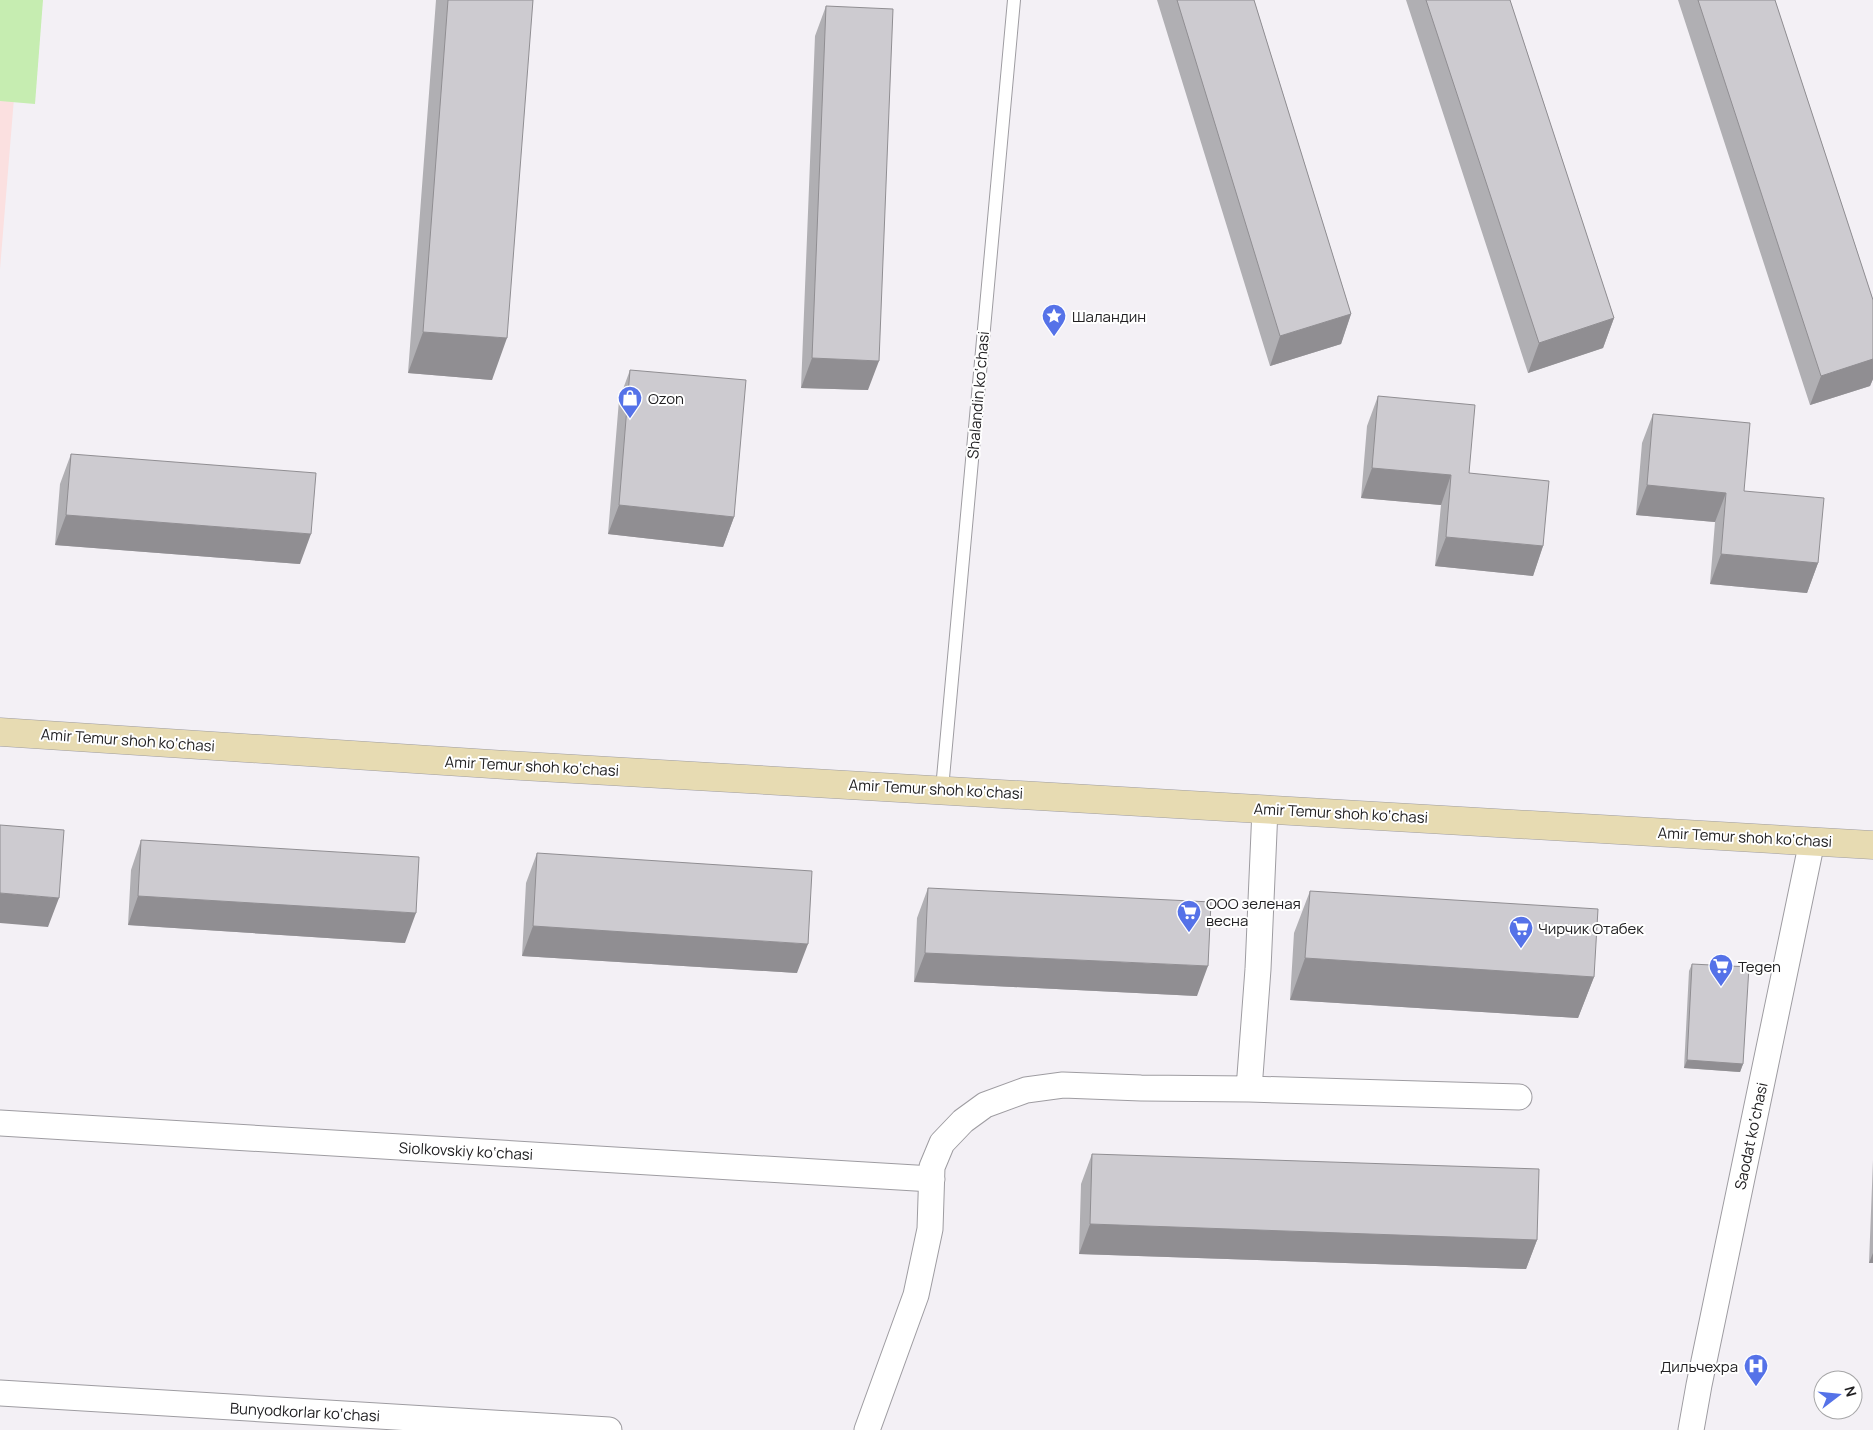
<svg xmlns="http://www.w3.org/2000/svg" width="1873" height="1430" viewBox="0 0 1873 1430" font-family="Manrope,sans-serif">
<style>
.education{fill:#fbe0e0}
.green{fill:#c6edb1}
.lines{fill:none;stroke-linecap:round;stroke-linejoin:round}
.lane-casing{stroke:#9e9ca1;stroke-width:14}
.street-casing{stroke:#9e9ca1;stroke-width:27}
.secondary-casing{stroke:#9e9ca1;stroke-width:29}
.lane{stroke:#fff;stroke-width:12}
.street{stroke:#fff;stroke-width:25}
.secondary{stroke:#e7dbb2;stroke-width:28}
.wall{fill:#b0afb3}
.shaded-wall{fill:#908e92}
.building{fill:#cdcbd0;stroke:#908e92}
.labels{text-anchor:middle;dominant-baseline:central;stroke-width:4;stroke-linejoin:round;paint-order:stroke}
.poi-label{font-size:15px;fill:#212022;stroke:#fff;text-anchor:start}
.street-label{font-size:15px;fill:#212022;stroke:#fff}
</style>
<rect width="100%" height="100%" fill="#f3f0f5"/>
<path class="education" d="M0 0H22L0 269Z"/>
<path class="green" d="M0 0H43L35 104 0 101Z"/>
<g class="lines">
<defs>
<path id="lane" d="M942 789 1014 0"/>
<path id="street" d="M1249 1089 1258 969 1265 809
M0 1123 932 1179
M0 1393 609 1430
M867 1430 916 1295 930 1229 932 1167 942 1143 963 1121 985 1105 1026 1090 1063 1085 1141 1088 1249 1089 1519 1097
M1691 1430 1699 1385 1812 841"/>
<path id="secondary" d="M0 732 506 765 1873 845"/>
</defs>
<use href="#lane" class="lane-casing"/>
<use href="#street" class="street-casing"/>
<use href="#secondary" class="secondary-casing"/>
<use href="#lane" class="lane"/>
<use href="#street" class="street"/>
<use href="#secondary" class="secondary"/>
</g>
<path class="wall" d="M436 0H533L492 380 408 373Z
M1157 0H1254L1351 314 1341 344 1270 366Z
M1406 0H1510L1614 318 1603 348 1528 373Z
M1678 0H1775L1873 300V379L1870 386 1810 405Z
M826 6 868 390 801 388 815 36Z
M630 370 734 517 723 547 608 534 619 400Z
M1378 396 1469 473 1543 546 1533 576 1435 566 1441 505 1361 498 1367 426Z
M1653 414 1744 491 1818 563 1807 593 1710 584 1715 522 1636 515 1642 443Z
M71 454 300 564 55 545 60 484Z
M141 840 405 943 128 925 131 870Z
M537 853 797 973 522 956 526 883Z
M928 888 1197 996 914 982 917 918Z
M1310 891 1594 977 1578 1018 1290 1000 1294 933Z
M1692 964 1743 1064 1740 1072 1684 1068 1689 971Z
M1092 1154 1537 1240 1526 1269 1079 1254 1081 1184Z
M1873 1160V1263H1869Z"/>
<path class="shaded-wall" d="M1351 314 1341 344 1270 366 1280 336Z
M1614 318 1603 348 1528 373 1539 343Z
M423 332 507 338 492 380 408 373Z
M1873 349V379L1870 386 1810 405 1821 376Z
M812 358 879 361 868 390 801 388Z
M1372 468 1451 475 1441 505 1361 498Z
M1647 485 1726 493 1715 522 1636 515Z
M619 505 734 517 723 547 608 534Z
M66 515 311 534 300 564 55 545Z
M1446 537 1543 546 1533 576 1435 566Z
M1721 554 1818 563 1807 593 1710 584Z
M0 893 59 898 48 927 0 923Z
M138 896 416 913 405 943 128 925Z
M533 926 808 944 797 973 522 956Z
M925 953 1208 966 1197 996 914 982Z
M1305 958 1594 977 1578 1018 1290 1000Z
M1687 1060 1743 1064 1740 1072 1684 1068Z
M1090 1224 1537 1240 1526 1269 1079 1254Z
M1873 1253V1263H1869Z"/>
<path class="building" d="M448 0H533L507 338 423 332Z
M1177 0H1254L1351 314 1280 336Z
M1426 0H1510L1614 318 1539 343Z
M1698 0H1775L1873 300V359L1821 376Z
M826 6 893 9 879 361 812 358Z
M630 370 746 380 734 517 619 505Z
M1378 396 1475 405 1469 473 1549 481 1543 546 1446 537 1451 475 1372 468Z
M1653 414 1750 423 1744 491 1824 498 1818 563 1721 554 1726 493 1647 485Z
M71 454 316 473 311 534 66 515Z
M0 825 64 830 59 898 0 893Z
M141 840 419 857 416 913 138 896Z
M537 853 812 871 808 944 533 926Z
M928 888 1211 902 1208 966 925 953Z
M1310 891 1598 909 1594 977 1305 958Z
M1692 964 1749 967 1743 1064 1687 1060Z
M1092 1154 1539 1169 1537 1240 1090 1224Z"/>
<defs>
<symbol id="sight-pin" viewBox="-11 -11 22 30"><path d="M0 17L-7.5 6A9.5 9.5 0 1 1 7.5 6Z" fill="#5572e8" stroke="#fff"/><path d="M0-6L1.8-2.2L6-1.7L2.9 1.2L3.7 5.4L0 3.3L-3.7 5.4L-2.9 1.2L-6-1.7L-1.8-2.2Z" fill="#fff"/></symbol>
<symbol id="shop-pin" viewBox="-11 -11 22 30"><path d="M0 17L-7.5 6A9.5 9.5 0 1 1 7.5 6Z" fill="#5572e8" stroke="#fff"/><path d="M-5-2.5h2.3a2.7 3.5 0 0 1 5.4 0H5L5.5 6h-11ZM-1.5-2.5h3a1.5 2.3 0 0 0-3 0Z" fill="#fff"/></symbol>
<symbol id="supermarket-pin" viewBox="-11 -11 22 30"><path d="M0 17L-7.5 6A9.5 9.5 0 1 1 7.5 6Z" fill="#5572e8" stroke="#fff"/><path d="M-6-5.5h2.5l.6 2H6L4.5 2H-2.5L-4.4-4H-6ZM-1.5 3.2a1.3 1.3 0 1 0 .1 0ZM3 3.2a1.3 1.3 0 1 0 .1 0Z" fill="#fff"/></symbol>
<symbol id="hospital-pin" viewBox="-11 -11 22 30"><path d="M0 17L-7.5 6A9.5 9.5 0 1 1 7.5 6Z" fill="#5572e8" stroke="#fff"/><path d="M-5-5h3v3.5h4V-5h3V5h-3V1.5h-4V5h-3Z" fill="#fff"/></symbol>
</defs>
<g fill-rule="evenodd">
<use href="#sight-pin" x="1040" y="302" width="28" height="38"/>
<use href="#shop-pin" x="616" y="384" width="28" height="38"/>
<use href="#supermarket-pin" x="1175" y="898" width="28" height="38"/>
<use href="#supermarket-pin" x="1507" y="914" width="28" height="38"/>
<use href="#supermarket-pin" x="1707" y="952" width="28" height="38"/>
<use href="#hospital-pin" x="1742" y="1352" width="28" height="38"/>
</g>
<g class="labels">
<g class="poi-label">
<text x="1072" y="316">Шаландин</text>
<text x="648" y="398">Ozon</text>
<text x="1206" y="903">ООО зеленая<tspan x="1206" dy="17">весна</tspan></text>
<text x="1538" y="928">Чирчик Отабек</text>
<text x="1738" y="966">Tegen</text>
<text x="1738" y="1366" text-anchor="end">Дильчехра</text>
</g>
<g class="street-label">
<text transform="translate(978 395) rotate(-85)">Shalandin ko‘chasi</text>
<text transform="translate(128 740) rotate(4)">Amir Temur shoh ko‘chasi</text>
<text transform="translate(532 766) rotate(3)">Amir Temur shoh ko‘chasi</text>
<text transform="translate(936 789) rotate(3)">Amir Temur shoh ko‘chasi</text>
<text transform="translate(1341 813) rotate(3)">Amir Temur shoh ko‘chasi</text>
<text transform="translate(1745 837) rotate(3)">Amir Temur shoh ko‘chasi</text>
<text transform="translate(1751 1136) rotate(-78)">Saodat ko‘chasi</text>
<text transform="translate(466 1151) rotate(3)">Siolkovskiy ko‘chasi</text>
<text transform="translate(305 1412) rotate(3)">Bunyodkorlar ko‘chasi</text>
</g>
</g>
<g transform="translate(1838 1395) rotate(74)"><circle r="24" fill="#ffffff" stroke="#a6a6a7"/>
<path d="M0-4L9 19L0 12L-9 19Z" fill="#5572e8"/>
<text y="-8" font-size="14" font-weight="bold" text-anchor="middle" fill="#212022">N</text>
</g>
</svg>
